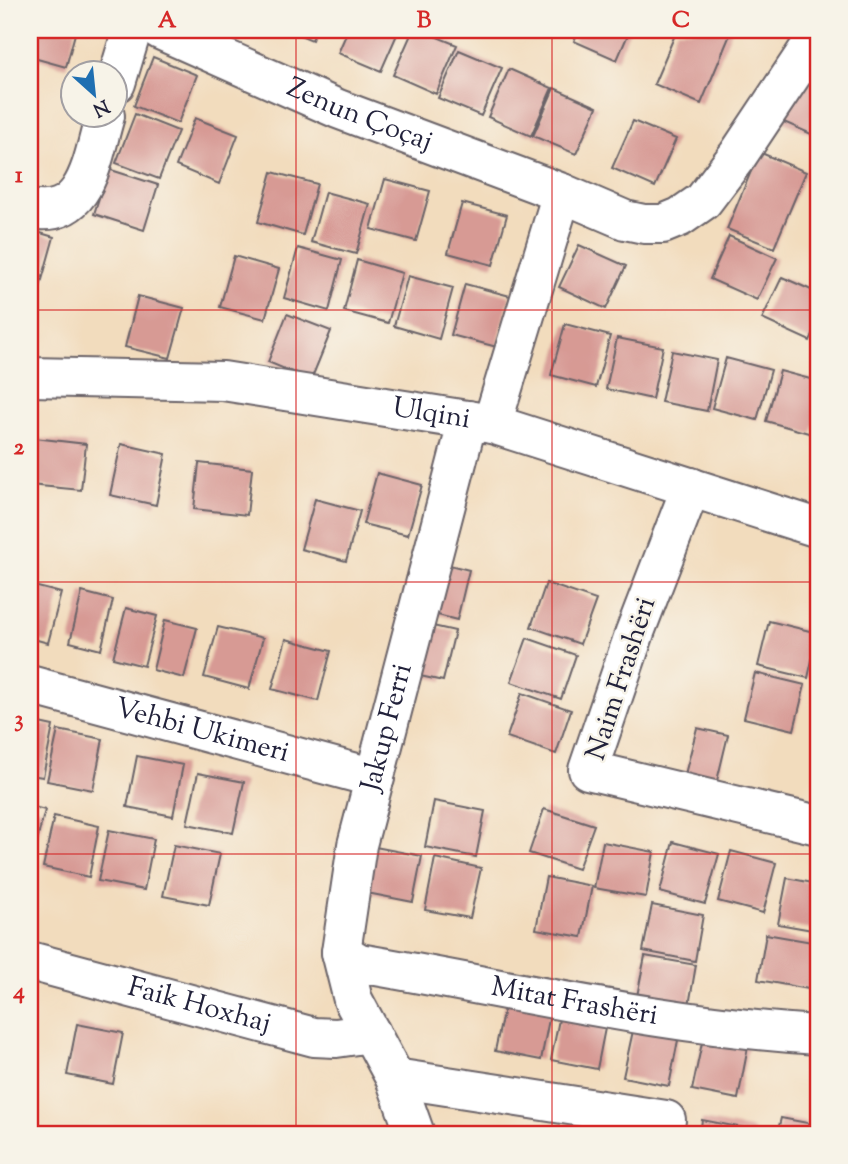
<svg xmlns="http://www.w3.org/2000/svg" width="848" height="1164" viewBox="0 0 848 1164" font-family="'Sorts Mill Goudy',serif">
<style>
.building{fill:#d79a94}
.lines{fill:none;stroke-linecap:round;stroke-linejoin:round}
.minor-casing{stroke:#6b6368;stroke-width:42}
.minor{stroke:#fff;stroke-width:38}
.grid{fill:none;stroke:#d62828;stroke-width:2;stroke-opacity:0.55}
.labels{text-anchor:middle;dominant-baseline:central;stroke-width:5;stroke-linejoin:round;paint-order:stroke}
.street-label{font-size:28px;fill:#22223b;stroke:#f7f3e8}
.neatline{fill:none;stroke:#d62828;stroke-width:2.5}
.grid-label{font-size:23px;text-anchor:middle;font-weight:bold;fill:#d62828}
</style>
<rect width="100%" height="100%" fill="#f7f3e8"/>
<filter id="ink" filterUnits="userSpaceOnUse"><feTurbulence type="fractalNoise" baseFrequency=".0143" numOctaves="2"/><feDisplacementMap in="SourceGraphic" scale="14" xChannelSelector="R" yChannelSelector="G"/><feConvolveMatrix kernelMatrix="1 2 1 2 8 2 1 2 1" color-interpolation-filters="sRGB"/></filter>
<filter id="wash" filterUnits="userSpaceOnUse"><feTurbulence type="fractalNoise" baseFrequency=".00686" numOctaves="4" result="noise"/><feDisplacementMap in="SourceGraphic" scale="28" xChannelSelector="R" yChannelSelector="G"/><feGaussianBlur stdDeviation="1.57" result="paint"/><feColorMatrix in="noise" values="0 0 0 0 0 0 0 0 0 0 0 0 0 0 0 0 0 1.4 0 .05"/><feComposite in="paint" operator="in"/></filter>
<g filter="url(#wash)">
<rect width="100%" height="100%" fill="#f2dcbd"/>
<g id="blocks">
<path class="building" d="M30 30H76L66 67 30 57Z
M288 30H316L312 40Z
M348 30H399L381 71 338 53Z
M413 30H420L457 45 436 94 393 75Z
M579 30H630L617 60 574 41Z
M677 30H732L701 104 654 84Z
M459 50 502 68 481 116 438 98Z
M153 57 197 75 178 123 134 106Z
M509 69 552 88 531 136 488 117Z
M797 76 818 86V137L777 119Z
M554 88 597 107 576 154 533 136Z
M135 114 178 131 159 179 116 163Z
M195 118 238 135 219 184 176 166Z
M633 121 676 139 655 187 612 168Z
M759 152 806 172 774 248 727 229Z
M108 169 158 185 144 230 94 214Z
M272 172 317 184 303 235 258 222Z
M385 179 430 191 416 241 371 229Z
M325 192 370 204 356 254 311 242Z
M462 203 507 215 493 265 448 253Z
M30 230 54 237 40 287 30 284Z
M729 236 777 258 757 300 710 279Z
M579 245 626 266 606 309 559 287Z
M298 248 342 260 329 311 284 298Z
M234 256 279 269 265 319 220 307Z
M357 260 402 273 388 323 344 311Z
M408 276 453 288 439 339 394 326Z
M782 277 818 293V323L810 341 762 319Z
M465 284 510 296 497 347 451 335Z
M138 296 184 308 170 358 125 347Z
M287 314 331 331 311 380 268 362Z
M565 324 610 336 596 387 551 375Z
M617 338 663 347 652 399 606 389Z
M672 351 717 360 707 411 661 402Z
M726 358 771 370 757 420 712 408Z
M780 371 818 381V409L812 434 766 421Z
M34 438 86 444 81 490 30 485Z
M121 444 166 454 156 505 110 495Z
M199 463 252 469 247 515 194 509Z
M377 473 422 485 408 535 363 524Z
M315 499 360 511 346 561 301 549Z
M438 562 469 570 457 620 426 612Z
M546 583 596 600 580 644 531 627Z
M30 585 61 593 48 643 30 638Z
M82 592 113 600 101 650 70 642Z
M126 608 157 616 144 666 113 658Z
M165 620 197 628 184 678 153 670Z
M769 621 818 633 808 678 758 666Z
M424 624 455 631 443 681 411 674Z
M218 627 263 638 249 689 204 677Z
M527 638 576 655 561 699 511 682Z
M286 639 331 651 318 701 272 689Z
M755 673 805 685 794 730 744 718Z
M522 693 571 710 556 754 507 737Z
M30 721 53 726 43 777 30 775Z
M697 728 728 735 716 785 684 778Z
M58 730 103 739 93 790 47 781Z
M137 756 183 765 173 816 127 807Z
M198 773 244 782 233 833 187 824Z
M434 801 485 811 476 857 425 847Z
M30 806 45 810 32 859 30 858Z
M544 809 594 825 578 869 529 853Z
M54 816 99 826 89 877 43 867Z
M109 830 154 839 144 890 98 881Z
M603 842 654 852 646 897 594 888Z
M673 842 719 854 705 904 660 892Z
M174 845 220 854 209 905 163 896Z
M370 846 422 856 413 902 362 892Z
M731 851 776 863 763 913 718 901Z
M435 858 481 868 470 918 425 910Z
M546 877 592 886 582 937 536 929Z
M787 878 818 884V931L778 924Z
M652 905 703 915 695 961 643 951Z
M766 934 818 943 809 989 758 980Z
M645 956 696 965 688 1011 636 1001Z
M506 999 551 1009 541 1060 495 1051Z
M561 1009 607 1018 597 1069 551 1060Z
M77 1024 123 1033 113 1084 67 1075Z
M634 1026 679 1035 669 1086 623 1077Z
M703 1038 748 1047 738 1099 692 1090Z
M781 1118 818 1125V1134H777Z
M702 1120 754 1130 753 1134H700Z"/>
</g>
</g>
<g filter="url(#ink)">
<use href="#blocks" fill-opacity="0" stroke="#6b6368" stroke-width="2"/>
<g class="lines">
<defs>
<g id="minor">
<path id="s1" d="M160 30 338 109 562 193 625 220 644 224H663L680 217 703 201 738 155 818 35"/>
<path d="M116 83 132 30"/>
<path d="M30 209C88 220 92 158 105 116"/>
<path id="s2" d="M30 377 223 381 492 424 818 528"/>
<path d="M492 424 562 193"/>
<path d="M691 487 635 632 588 770 818 825"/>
<path id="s3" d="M30 685 375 778"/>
<path id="s4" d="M341 952 359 963C512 989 664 1026 818 1035"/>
<path id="s5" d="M30 961 314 1037 336 1038 371 1033"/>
<path d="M395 1078 666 1120"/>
<path id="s6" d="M415 1134 395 1078 353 1000 341 952 357 845 468 420"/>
</g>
</defs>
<use href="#minor" class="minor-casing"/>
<use href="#minor" class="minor"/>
</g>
</g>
<path class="grid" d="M296 30V1134M552 30V1134M30 310H818M30 582H818M30 854H818"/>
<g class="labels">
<g class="street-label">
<text stroke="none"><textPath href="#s1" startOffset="217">Zenun Çoçaj</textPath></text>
<text stroke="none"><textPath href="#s2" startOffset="404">Ulqini</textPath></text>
<text transform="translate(622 679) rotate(-72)">Naim Frashëri</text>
<text stroke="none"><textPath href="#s6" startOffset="427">Jakup Ferri</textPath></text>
<text stroke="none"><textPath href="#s3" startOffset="178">Vehbi Ukimeri</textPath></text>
<text stroke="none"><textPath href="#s4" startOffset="240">Mitat Frashëri</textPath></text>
<text stroke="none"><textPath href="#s5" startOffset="175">Faik Hoxhaj</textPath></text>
</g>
</g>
<rect width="848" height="1164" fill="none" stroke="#f7f3e8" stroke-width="77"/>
<g transform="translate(94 94) rotate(153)"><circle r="33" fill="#f7f3e8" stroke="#a29fa3" stroke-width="2"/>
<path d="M0-5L12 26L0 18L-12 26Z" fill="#1f6fb2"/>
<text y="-10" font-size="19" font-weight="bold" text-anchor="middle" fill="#22223b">N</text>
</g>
<rect x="38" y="38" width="772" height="1088" class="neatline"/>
<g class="grid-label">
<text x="167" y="27">A</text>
<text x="424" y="27">B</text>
<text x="681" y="27">C</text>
<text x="19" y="182">1</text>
<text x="19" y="454">2</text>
<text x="19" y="726">3</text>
<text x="19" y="998">4</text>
</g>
</svg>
